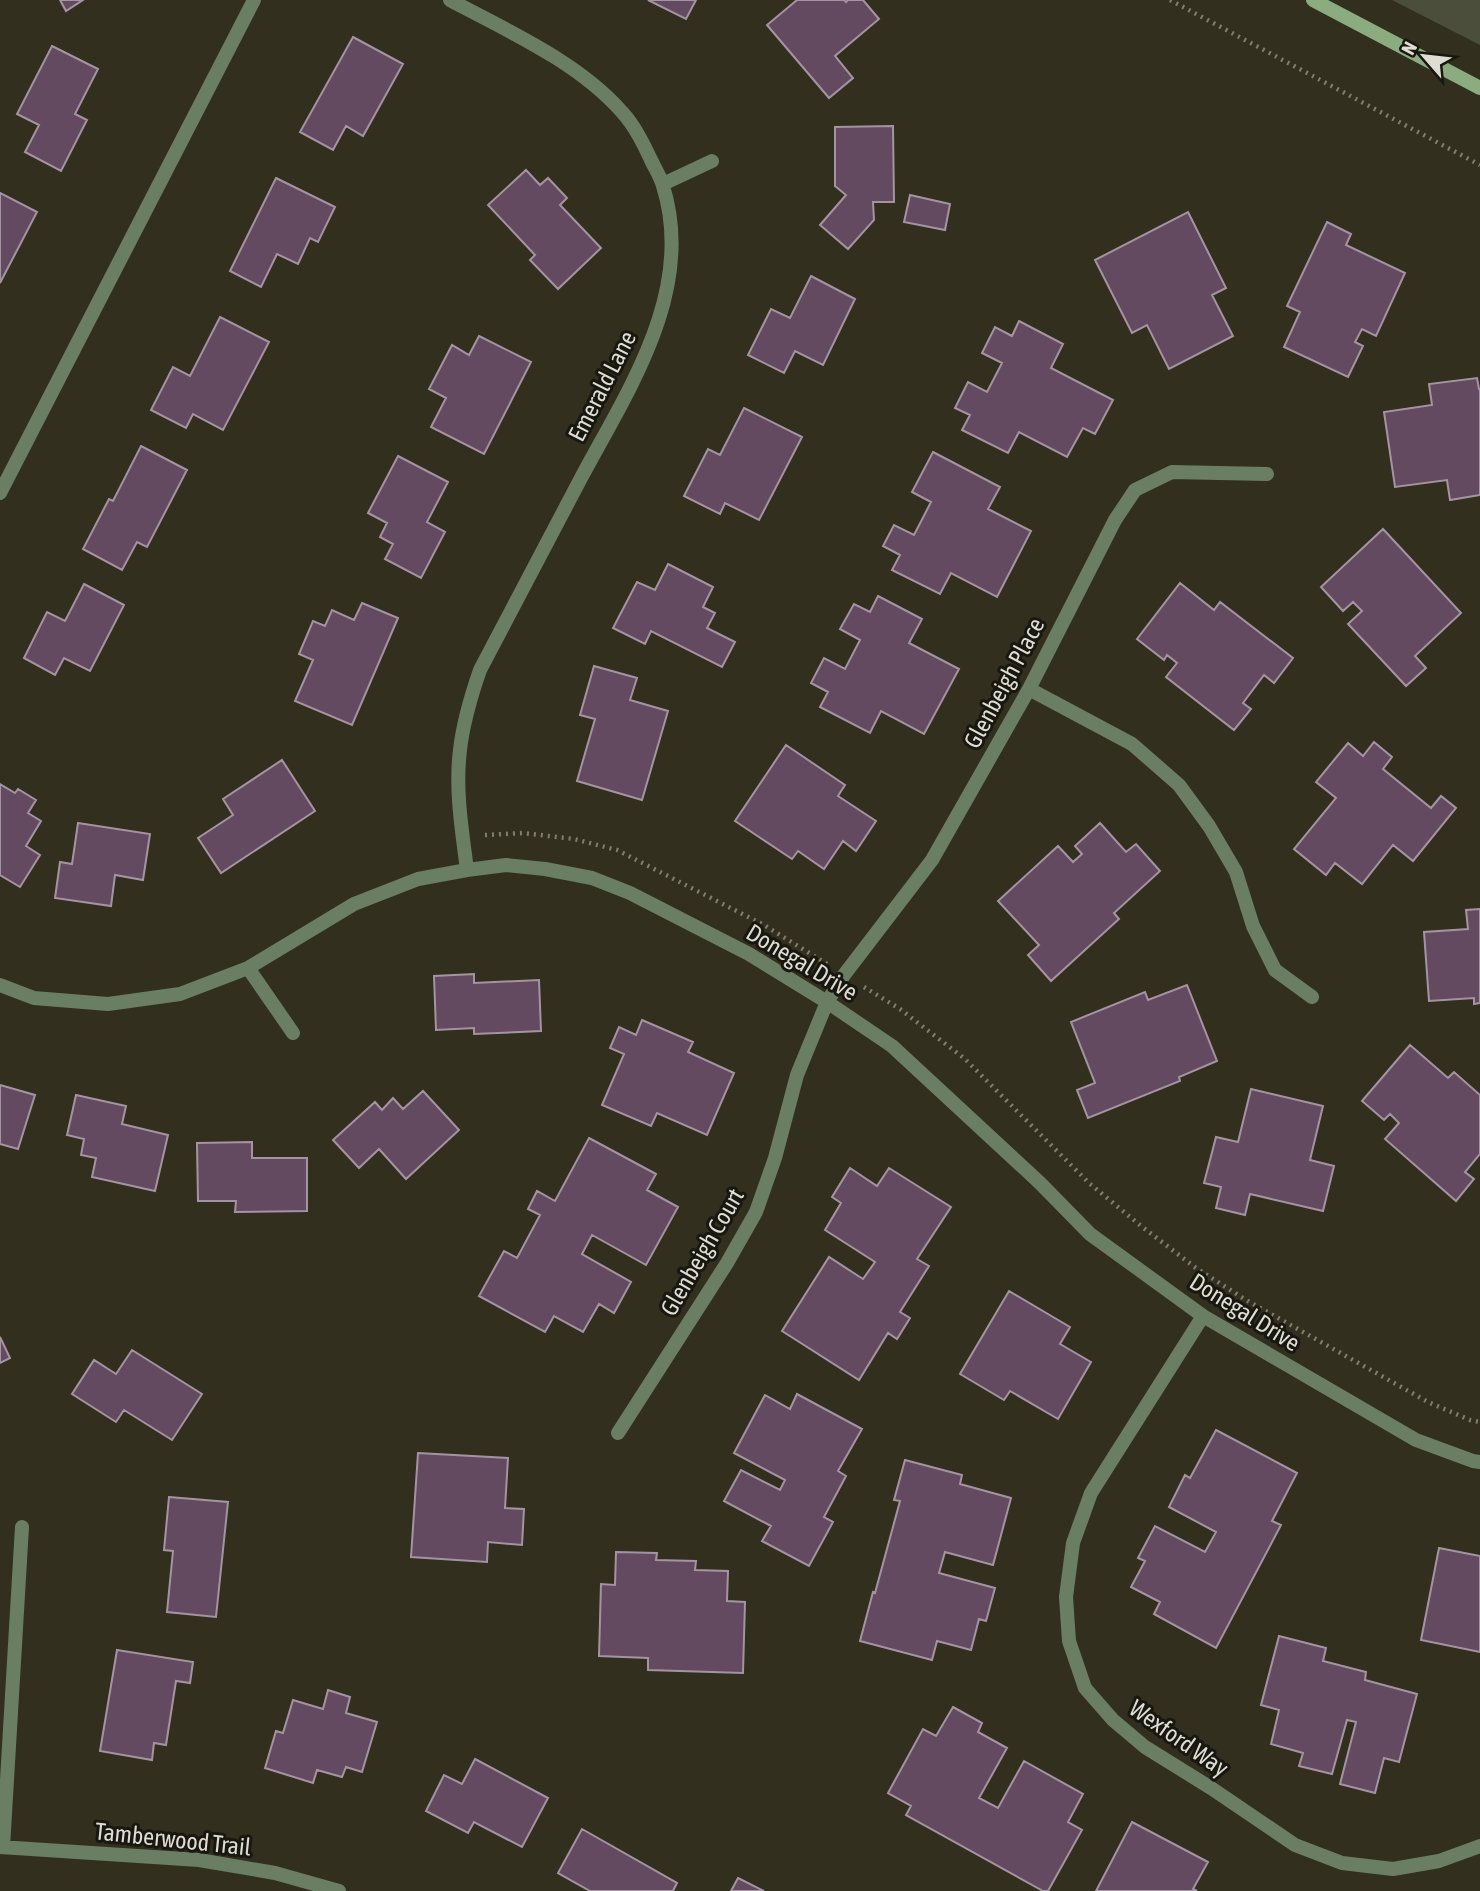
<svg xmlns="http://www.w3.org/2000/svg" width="1480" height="1891" viewBox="0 0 1480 1891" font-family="'Asap Condensed',sans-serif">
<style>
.green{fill:#4a4e3a}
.building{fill:#634a60;stroke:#a494a2;stroke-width:2}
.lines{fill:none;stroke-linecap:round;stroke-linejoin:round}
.path{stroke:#817e71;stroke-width:4.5;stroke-dasharray:2 5;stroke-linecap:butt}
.minor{stroke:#6a7e63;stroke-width:14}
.secondary{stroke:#8aac7f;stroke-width:14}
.labels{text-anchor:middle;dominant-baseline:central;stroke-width:6;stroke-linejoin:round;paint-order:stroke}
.street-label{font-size:24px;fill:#dfddd3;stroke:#181710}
</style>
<rect width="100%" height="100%" fill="#322f1f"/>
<path class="green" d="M1392 0H1480V45Z"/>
<path class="building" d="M60 0H83L66 11Z
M648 0H696L686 19Z
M797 0H844L846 2 848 0H863L879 19 835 56 853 78 829 98 767 25Z
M353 37 403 64 363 136 346 126 333 150 300 132Z
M52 46 98 69 75 114 87 120 61 171 25 152 39 125 17 114Z
M893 126 894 202H873L874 220 848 249 820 225 846 195 835 186V127Z
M526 170 540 185 548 178 567 198 560 205 601 248 558 289 530 260 535 255 488 205Z
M276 178 335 207 318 242 310 238 298 264 277 254 261 287 230 271Z
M0 193 37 212 0 283Z
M910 195 950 204 945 230 904 222Z
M1188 212 1226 288 1212 295 1233 336 1169 369 1147 325 1132 333 1095 260Z
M1327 222 1351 234 1346 245 1405 273 1376 336 1362 329 1355 342 1363 346 1348 377 1284 347 1300 312 1287 306Z
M811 276 855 299 823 365 795 351 784 373 748 355 771 309 790 318Z
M220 317 269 342 223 430 193 414 186 428 151 410 173 367 190 376Z
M1019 321 1063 344 1051 368 1113 400 1095 434 1083 428 1067 457 1019 432 1008 453 962 430 970 415 955 408 968 382 987 392 1002 363 982 353 995 327 1012 336Z
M479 336 531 362 484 454 431 427 446 398 429 389 452 345 469 355Z
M1477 378 1479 389H1480V495L1450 500 1447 480 1395 487 1384 412 1432 405 1429 384Z
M744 408 802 437 759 520 725 503 720 514 684 496 708 449 720 455Z
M141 446 187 470 147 547 137 542 122 570 83 549 109 499 113 501Z
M933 452 1000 487 988 509 1031 531 997 597 951 573 940 594 892 570 900 555 883 546 894 525 914 535 931 502 912 492Z
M398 456 448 482 427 522 445 532 421 578 385 559 393 544 380 537 387 523 368 513Z
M1383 529 1461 613 1415 656 1426 668 1406 686 1348 624 1362 611 1353 602 1343 611 1321 587Z
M668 564 713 587 703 607 715 613 707 628 735 642 722 667 651 631 645 644 613 628 637 582 655 590Z
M1180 583 1214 610 1220 602 1293 658 1274 683 1264 675 1243 703 1251 709 1234 730 1166 677 1177 663 1167 655 1164 660 1137 639Z
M84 584 124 605 90 671 64 658 55 675 24 658 47 612 65 621Z
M878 596 922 619 909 643 959 669 924 734 881 711 870 733 820 707 828 692 811 683 824 658 845 669 860 640 840 629 854 604 870 612Z
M362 603 398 618 352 725 295 701 313 660 299 654 313 621 325 626 332 610 354 620Z
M594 666 637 678 630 700 668 711 642 800 577 781 595 719 580 715Z
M1374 742 1392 757 1383 769 1431 808 1441 796 1456 808 1413 861 1393 845 1362 884 1335 863 1326 875 1294 849 1336 798 1316 782 1348 743 1363 756Z
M786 745 845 785 838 796 876 821 856 851 843 841 824 869 798 851 792 859 735 821Z
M282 760 315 811 221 873 198 838 233 815 223 799Z
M0 784 15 793 18 789 36 800 28 813 41 821 26 846 40 855 20 887 0 875Z
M78 823 150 834 143 880 115 875 111 906 55 898 60 862 72 864Z
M1100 823 1126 852 1136 844 1160 871 1114 913 1119 919 1051 981 1028 955 1039 945 998 901 1058 846 1073 862 1082 854 1075 846Z
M1480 909V1003L1474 1004V998L1429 1001 1424 932 1468 929 1466 910Z
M474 974V983L539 980 541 1031 474 1034V1028L436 1030 434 976Z
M1187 985 1217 1061 1179 1077 1180 1081 1088 1118 1077 1090 1095 1083 1071 1022 1145 992 1148 1000Z
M642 1020 693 1042 688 1052 734 1073 707 1135 657 1113 651 1126 602 1105 624 1054 610 1048 619 1027 636 1035Z
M1410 1045 1448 1078 1454 1072 1480 1095V1154L1465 1172 1474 1179 1456 1201 1385 1139 1399 1123 1390 1114 1384 1120 1362 1101Z
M0 1085 35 1095 18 1149 0 1144Z
M1251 1089 1323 1106 1310 1160 1334 1166 1323 1211 1250 1194 1245 1215 1216 1208 1221 1187 1204 1183 1216 1137 1238 1142Z
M423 1091 459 1130 406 1179 379 1149 359 1168 333 1140 375 1102 382 1110 393 1098 403 1109Z
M76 1095 126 1106 122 1124 168 1135 155 1191 92 1177 96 1158 81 1155 84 1139 67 1135Z
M589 1138 656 1174 647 1190 678 1207 646 1265 592 1235 582 1254 631 1282 614 1313 599 1304 583 1332 554 1316 545 1332 479 1296 504 1251 517 1258 540 1215 528 1209 537 1191 555 1201Z
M252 1142V1158H307V1211L235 1212 236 1201H198L197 1143Z
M850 1168 877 1186 889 1168 951 1207 917 1259 929 1266 900 1312 910 1318 897 1339 888 1333 859 1380 782 1331 829 1257 863 1279 875 1262 825 1230 841 1203 832 1197Z
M1009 1291 1070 1327 1060 1344 1091 1362 1058 1419 1010 1391 1004 1400 960 1374Z
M0 1337 10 1358 0 1363Z
M132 1350 202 1394 172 1440 124 1410 116 1422 72 1394 94 1360 116 1374Z
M797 1394 862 1429 838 1471 846 1476 824 1517 833 1522 809 1566 762 1541 771 1526 724 1501 741 1470 780 1490 785 1480 734 1453 765 1395 790 1409Z
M1216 1430 1297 1473 1272 1521 1281 1525 1216 1648 1154 1614 1160 1602 1131 1587 1145 1561 1138 1558 1155 1526 1205 1552 1216 1532 1169 1507 1185 1475 1190 1478Z
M418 1453 508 1458 505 1508 524 1509 522 1545 488 1542 487 1562 411 1557Z
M905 1460 962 1475 960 1484 1011 1498 993 1565 945 1552 939 1573 995 1588 986 1621 979 1619 971 1650 937 1641 932 1660 860 1641 873 1592 875 1593 900 1501 894 1500Z
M169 1497 228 1502 216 1617 167 1612 173 1551 164 1550Z
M1439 1548 1480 1556V1652L1421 1640Z
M616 1552 657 1553 656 1560 696 1561 695 1570 728 1571 727 1601 745 1602 743 1673 648 1670V1658L599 1656 601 1584 615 1585Z
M1279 1636 1326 1648 1323 1661 1366 1672 1365 1680 1417 1694 1399 1762 1384 1758 1375 1793 1340 1784 1356 1722 1347 1720 1332 1774 1299 1766 1303 1753 1271 1744 1279 1710 1261 1705Z
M117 1650 193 1662 190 1683 176 1681 166 1745 154 1743 152 1760 100 1751Z
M328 1690 350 1697 346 1713 377 1722 362 1772 346 1767 342 1777 317 1770 313 1783 265 1768 276 1731 283 1733 293 1700 323 1709Z
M953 1707 982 1723 978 1732 1007 1748 979 1798 998 1808 1024 1761 1083 1794 1068 1822 1082 1830 1048 1891H1043L906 1815 911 1806 888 1793 923 1729 936 1736Z
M475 1759 548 1798 522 1847 474 1822 468 1833 426 1811 444 1775 462 1784Z
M1132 1822 1208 1862 1193 1889 1197 1891H1096Z
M582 1829 677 1883 673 1891H590L558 1873Z
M738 1878 764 1891H731Z"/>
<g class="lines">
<path class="path" d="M1170 0 1480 165
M485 835 523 833 574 839 617 850 764 925 827 964
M864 987 900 1009 965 1059 1089 1183 1141 1226 1196 1268 1246 1300 1428 1402 1470 1420 1480 1422"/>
<path class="minor" d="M450 0C508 31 578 62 622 112 635 126 644 145 652 162 656 170 661 178 663 186 696 291 628 390 581 478 547 542 513 606 480 670 471 696 463 723 460 750 455 790 462 830 467 870
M663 184 712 161
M0 493 254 0
M1029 689 1132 744 1179 785 1209 826 1236 872 1253 926 1275 970 1312 997
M248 968 293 1033
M0 985 34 998 108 1004 180 994 248 968 354 904 418 879 467 870 506 865 545 869 592 878 630 893 749 954 827 1002 892 1046 1040 1183 1090 1234 1203 1316 1416 1440 1473 1461 1480 1462
M1203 1316 1091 1493 1073 1543 1066 1597 1069 1641 1085 1688 1113 1720 1145 1747 1211 1788 1295 1845 1342 1863 1393 1869 1439 1861 1480 1846
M618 1433 727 1263 756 1212 775 1158 797 1075 827 1002 844 975 932 860 1029 689 1115 520 1135 490 1172 472 1267 474
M0 1847 199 1860 275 1873 339 1891
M3 1847 22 1527"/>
<path class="secondary" d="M1313 0 1480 88"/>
</g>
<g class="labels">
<g class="street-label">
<text transform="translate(602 386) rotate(-63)">Emerald Lane</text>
<text transform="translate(1004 683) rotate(-62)">Glenbeigh Place</text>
<text transform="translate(802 962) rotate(31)">Donegal Drive</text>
<text transform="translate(702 1252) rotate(-60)">Glenbeigh Court</text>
<text transform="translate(1245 1312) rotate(32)">Donegal Drive</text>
<text transform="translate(1179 1738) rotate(35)">Wexford Way</text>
<text transform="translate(173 1839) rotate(6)">Tamberwood Trail</text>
</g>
</g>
<g transform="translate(1424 56) rotate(298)" stroke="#181710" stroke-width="5" paint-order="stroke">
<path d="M0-5L12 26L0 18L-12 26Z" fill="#dfddd3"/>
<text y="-10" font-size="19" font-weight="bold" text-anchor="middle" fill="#dfddd3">N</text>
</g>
</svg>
